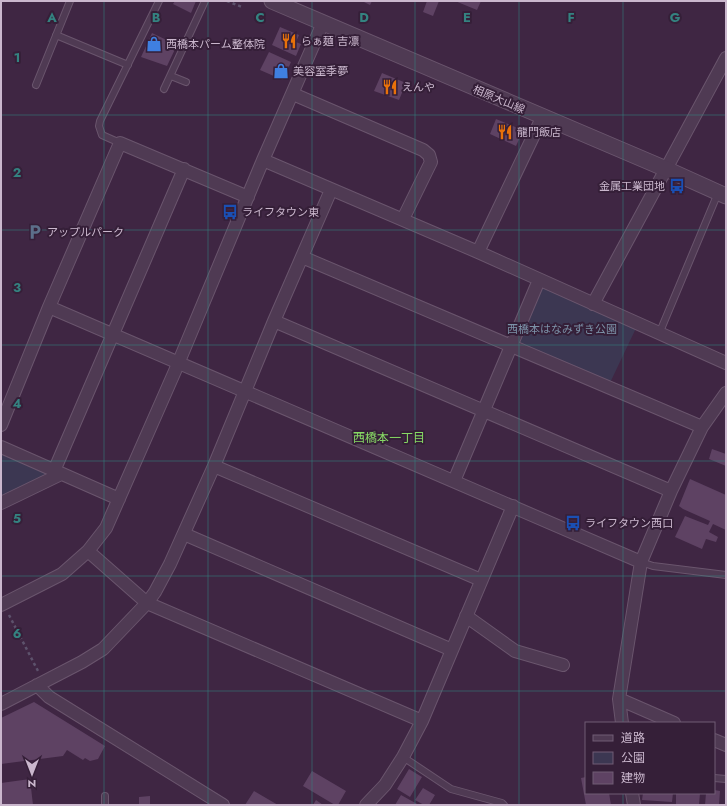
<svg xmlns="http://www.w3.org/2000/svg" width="727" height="806" viewBox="0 0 727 806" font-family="Jost,'Noto Sans JP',sans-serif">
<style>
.green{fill:#3c3752}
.building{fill:#5e4263}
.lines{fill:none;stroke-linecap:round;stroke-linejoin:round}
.service-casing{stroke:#6a556d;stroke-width:8}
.minor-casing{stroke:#6a556d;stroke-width:14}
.tertiary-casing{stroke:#6a556d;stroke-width:17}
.path{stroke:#5d526c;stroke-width:2.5;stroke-dasharray:3 3;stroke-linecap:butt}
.service{stroke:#4f3a53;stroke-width:6}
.minor{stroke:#4f3a53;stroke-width:12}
.tertiary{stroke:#4f3a53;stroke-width:15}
.grid{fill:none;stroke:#348381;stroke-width:1;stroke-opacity:0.55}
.labels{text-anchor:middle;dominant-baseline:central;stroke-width:4;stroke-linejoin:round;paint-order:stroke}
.poi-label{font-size:11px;fill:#cab7cd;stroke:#351f38;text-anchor:start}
.street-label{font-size:11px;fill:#cab7cd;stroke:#351f38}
.park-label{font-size:11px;fill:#7c92a8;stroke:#351f38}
.neighbourhood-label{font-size:12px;fill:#87da65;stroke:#351f38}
.grid-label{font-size:13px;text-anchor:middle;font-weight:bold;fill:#348381;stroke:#351f38;stroke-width:4;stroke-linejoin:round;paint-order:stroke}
</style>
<rect width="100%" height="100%" fill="#3f2643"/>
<path class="green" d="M539 280 638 324 608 387 512 346Z
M1 447 54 471 1 503Z"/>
<path class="building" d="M175 1H196L191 13 173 4Z
M362 1H372L370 5Z
M427 1H439L433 16 423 12Z
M455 1H481L477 10Z
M280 27 299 35 296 42 301 44 296 56 272 45Z
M152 33 177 45 167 66 141 57Z
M269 52 291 62 283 80 260 70Z
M382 73 406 83 399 100 374 91Z
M496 119 520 129 519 132 522 133 516 146 490 134Z
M712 449 726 454V466L709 459Z
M690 479 726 495V530L713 524 709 532 718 537 716 542 706 539 702 549 675 537 685 516 708 525 710 521 683 509 679 506Z
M34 702 105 746 98 759 90 761 85 758 83 760 67 750 63 756 1 764V718Z
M409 769 422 777 410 797 397 789Z
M312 771 346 791 338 805H335L303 786Z
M586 777V793H609L611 805H586L581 778Z
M30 779 33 805H1V783Z
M423 788 435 795 429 805H424L415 800Z
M714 790 720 791 719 805H705L706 793H714Z
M254 791 278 805H245Z
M643 793H673L672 802 642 800Z
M676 793H700L699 805H676Z
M401 795 419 805H395Z
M150 796V805H139V797Z
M316 800 323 805H313Z"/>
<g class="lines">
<defs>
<path id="service" d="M56 35 128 65
M171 76 186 82
M36 85 70 1
M164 89 205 1
M120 143 102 135 99 126 100 121 159 1
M659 334 718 193
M641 562 653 566 726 575
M403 757 451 789 502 803 504 805
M714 778 726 779
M105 796V805"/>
<path id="minor" d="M293 94 423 150 429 155 431 162 403 219
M263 160 478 252 726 363
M478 252 542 118
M302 257 702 427
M593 304 726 58
M49 307 641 562
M274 321 671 491
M1 425 49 307 120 143 248 197
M1 447 119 499
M214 466 481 580
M54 471 184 169
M454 481 539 280
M1 503 61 474
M184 534 452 650
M88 551 147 603 422 721
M1 605 62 574 88 551 106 528 175 371 263 160 323 23
M466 616 515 651 563 665
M37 685 49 697 223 805
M619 699 674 723
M1 704 82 662 103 649 147 603 155 592 170 564 214 466 274 321 331 190
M622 723 619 699 641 562 671 491 702 427 726 393
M714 740 726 745
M632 793 634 805
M366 805 385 785 403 757 422 721 513 506"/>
<path id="tertiary" d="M272 1 666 169 726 196"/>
</defs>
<use href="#service" class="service-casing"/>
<use href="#minor" class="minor-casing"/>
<use href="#tertiary" class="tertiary-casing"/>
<path class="path" d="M227 1 242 7
M9 615 38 671"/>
<use href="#service" class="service"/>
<use href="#minor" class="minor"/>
<use href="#tertiary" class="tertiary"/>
</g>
<path class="grid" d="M104 1V805M208 1V805M312 1V805M415 1V805M519 1V805M623 1V723M1 115H726M1 230H726M1 345H726M1 461H726M1 576H726M1 691H726M623 793V805"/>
<defs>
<symbol id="restaurant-bare" viewBox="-9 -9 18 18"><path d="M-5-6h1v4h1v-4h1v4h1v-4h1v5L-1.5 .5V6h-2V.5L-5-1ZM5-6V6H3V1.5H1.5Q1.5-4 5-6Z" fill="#e8710a" stroke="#351f38" stroke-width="2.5" paint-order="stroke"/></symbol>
<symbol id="shop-bare" viewBox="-9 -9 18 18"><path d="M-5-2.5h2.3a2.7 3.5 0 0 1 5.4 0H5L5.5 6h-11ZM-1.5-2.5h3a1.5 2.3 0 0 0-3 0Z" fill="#3f7fe0" stroke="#351f38" stroke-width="2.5" paint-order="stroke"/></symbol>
<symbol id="bus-bare" viewBox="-9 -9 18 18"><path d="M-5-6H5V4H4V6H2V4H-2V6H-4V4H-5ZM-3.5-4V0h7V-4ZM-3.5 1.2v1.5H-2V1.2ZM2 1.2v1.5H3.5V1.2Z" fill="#1a4fb4" stroke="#351f38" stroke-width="2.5" paint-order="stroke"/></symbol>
<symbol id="parking-bare" viewBox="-9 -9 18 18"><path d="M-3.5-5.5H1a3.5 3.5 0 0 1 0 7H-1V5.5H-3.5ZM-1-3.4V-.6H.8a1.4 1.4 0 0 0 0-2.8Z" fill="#5c6f8a" stroke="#351f38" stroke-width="2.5" paint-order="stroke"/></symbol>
</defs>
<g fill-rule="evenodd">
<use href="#restaurant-bare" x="278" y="30" width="22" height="22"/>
<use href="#shop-bare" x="143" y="33" width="22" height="22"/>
<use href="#shop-bare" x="270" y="60" width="22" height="22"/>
<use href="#restaurant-bare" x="379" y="76" width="22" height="22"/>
<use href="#restaurant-bare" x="494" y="121" width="22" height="22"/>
<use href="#bus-bare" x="666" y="175" width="22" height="22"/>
<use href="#bus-bare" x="219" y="201" width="22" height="22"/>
<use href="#parking-bare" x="24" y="221" width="22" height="22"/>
<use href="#bus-bare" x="562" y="512" width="22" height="22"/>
</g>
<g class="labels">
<g class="poi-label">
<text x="301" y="41">らぁ麺 吉凛</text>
<text x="166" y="44">西橋本パーム整体院</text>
<text x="293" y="71">美容室季夢</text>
<text x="402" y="87">えんや</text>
<text x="517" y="132">龍門飯店</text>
<text x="665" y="186" text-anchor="end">金属工業団地</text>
<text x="242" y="212">ライフタウン東</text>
<text x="47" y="232">アップルパーク</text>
<text x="585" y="523">ライフタウン西口</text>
</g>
<g class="street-label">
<text transform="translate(499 99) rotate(23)">相原大山線</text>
</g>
<g class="park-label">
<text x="562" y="329">西橋本はなみずき公園</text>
</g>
<g class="neighbourhood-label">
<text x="389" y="438">西橋本一丁目</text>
</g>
</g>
<g class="grid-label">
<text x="52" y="22">A</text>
<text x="156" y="22">B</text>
<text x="260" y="22">C</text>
<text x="364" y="22">D</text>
<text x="467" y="22">E</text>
<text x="571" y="22">F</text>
<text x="675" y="22">G</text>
<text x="17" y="62">1</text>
<text x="17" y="177">2</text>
<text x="17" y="292">3</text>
<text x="17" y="408">4</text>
<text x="17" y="523">5</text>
<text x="17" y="638">6</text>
</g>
<rect width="727" height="806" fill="none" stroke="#cab7cd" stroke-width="4"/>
<rect x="585" y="722" width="130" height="72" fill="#351f38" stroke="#715c74"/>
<rect x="593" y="735" width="20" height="6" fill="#4f3a53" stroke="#715c74"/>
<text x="621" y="742" font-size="12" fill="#cab7cd">道路</text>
<rect x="593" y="752" width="20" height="12" fill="#3c3752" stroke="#715c74"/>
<text x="621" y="762" font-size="12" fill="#cab7cd">公園</text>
<rect x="593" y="772" width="20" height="12" fill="#5e4263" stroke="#715c74"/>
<text x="621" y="782" font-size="12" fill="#cab7cd">建物</text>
<g transform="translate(32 774) rotate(180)" stroke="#351f38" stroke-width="3" paint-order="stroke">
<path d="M0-3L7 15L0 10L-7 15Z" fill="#cab7cd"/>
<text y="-6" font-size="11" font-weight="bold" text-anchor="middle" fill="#cab7cd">N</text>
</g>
</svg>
